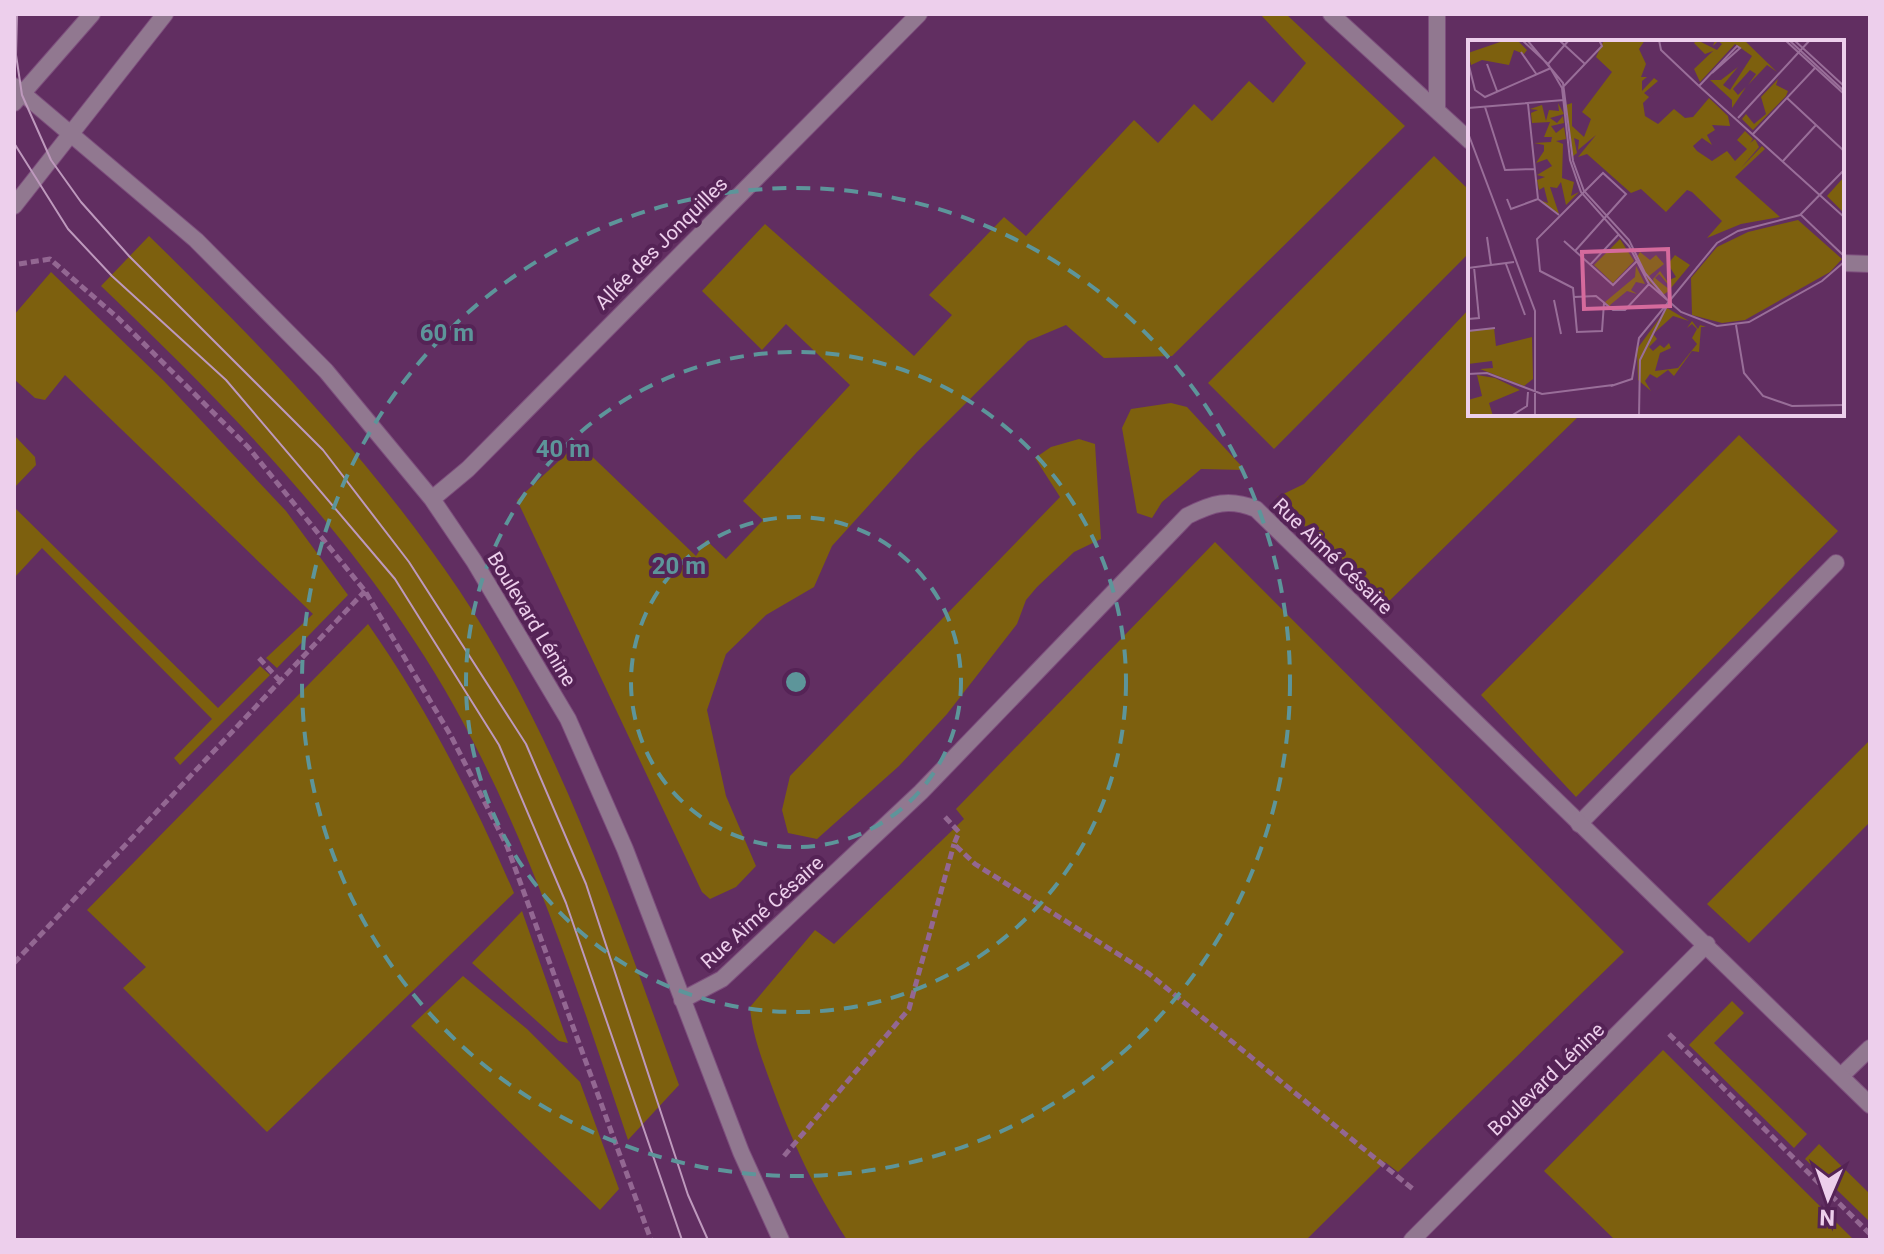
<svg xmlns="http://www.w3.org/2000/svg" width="1884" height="1254" viewBox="0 0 1884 1254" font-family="Roboto,sans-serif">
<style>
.green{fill:#7d600e}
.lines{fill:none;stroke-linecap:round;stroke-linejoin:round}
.service-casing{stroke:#7d4e7d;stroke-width:18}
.minor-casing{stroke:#7d4e7d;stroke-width:18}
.path{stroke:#936792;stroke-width:5;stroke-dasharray:8 4;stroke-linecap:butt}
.service{stroke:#917890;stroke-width:16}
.minor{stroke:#917890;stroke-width:16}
.tram{stroke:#be99bd;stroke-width:2}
.ring{fill:none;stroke:#5d959a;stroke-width:4;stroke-dasharray:14 10}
.labels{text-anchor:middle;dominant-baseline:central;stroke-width:8;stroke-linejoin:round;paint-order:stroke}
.street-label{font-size:20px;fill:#edcfec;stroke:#552356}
.inset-road{fill:none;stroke:#996e99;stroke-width:2}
.view{fill:#d56a9c;fill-opacity:0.15;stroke:#d56a9c;stroke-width:4}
.inset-edge{fill:none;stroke:#edcfec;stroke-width:4}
.centre{fill:#5d959a;stroke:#552356;stroke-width:4}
.ring-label{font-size:24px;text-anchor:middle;font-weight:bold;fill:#5d959a;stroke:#552356;stroke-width:8;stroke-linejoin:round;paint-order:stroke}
</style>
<rect width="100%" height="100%" fill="#612e61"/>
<path class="green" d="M1260 14H1286L1405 126 1172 356 1104 358 1066 325 1028 341 917 452 832 546 814 587 766 615 726 654 707 710 726 796 756 866 736 887 710 899 702 892 517 500 578 443 696 556 706 540 726 559 763 520 743 501 850 385 786 324 762 350 702 291 765 224 914 356 952 315 929 295 1004 217 1026 236 1134 120 1158 143 1194 104 1212 121 1249 81 1273 103 1306 63Z
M1434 156 1470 191V252L1274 449 1208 383Z
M149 236C262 346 370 458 459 590 560 741 617 915 679 1085L628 1140C584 1009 542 878 480 755 390 572 247 426 101 286Z
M51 272 164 381 286 511 348 595 277 668 266 658 313 614 65 375 45 400 35 398 14 379V315Z
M1470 308V414H1581L1383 607 1277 497 1304 484Z
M1171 403 1187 407 1245 470 1201 469 1162 502 1152 518 1137 513 1122 428 1131 409Z
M14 435 35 457 36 465 14 488Z
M1739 435 1838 531 1576 797 1481 695Z
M1079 439 1095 444 1101 539 1074 552 1037 587 1026 600 1017 624 947 714 899 766 817 839 788 833 782 810 790 776 1060 497 1035 458 1051 447Z
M14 507 218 708 260 666 270 675 180 765 174 758 212 719 42 548 14 578Z
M1215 542 1624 952 1398 1172 1385 1162 1306 1240H847C813 1187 793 1144 771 1084 762 1059 752 1034 750 1007L815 930 834 944 964 819 956 809Z
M368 624C427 708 473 799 514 893L267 1132 123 988 146 967 87 910Z
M1870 740V822L1749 943 1707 904Z
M522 911 568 1043 559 1041 472 963Z
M463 976 527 1029 580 1082 619 1189 600 1210 411 1026Z
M1732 1001 1744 1013 1714 1043 1807 1134 1794 1148 1689 1045Z
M1663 1050 1854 1240H1615L1544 1171Z
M1819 1144 1870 1194V1222L1805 1159Z"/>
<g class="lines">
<defs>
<path id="service" d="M1579 824 1836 563
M1841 1076 1870 1048"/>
<path id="minor" d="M1331 14 1470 141
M14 86 196 240 326 371 432 499 474 561 568 719 625 849 741 1152 781 1240
M14 103 92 14
M1437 110V14
M14 206 165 14
M1842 263 1870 264
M432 499 468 469 919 14
M682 1000 722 979 921 792 1187 516C1213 503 1229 498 1256 509L1870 1105
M1412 1240 1707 944"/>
</defs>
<use href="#service" class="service-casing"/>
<use href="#minor" class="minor-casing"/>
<path class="path" d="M19 264 50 259 118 318 248 447 365 591 451 736 507 846 651 1240
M259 658 280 681
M945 817 959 832 954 844 975 864 1148 973 1414 1190
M14 963 365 591
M1669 1034 1870 1234
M784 1156 909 1009 954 844"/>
<use href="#service" class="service"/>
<use href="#minor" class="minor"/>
<path class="tram" d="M17 14 16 55 22 95 51 160 81 202 129 256 323 450 409 562 526 744 586 884 688 1195 708 1240
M14 143 68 229 112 276 226 380 395 579 499 745 566 903 682 1240"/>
</g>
<g class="ring">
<circle cx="796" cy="682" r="165"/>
<circle cx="796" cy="682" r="330"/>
<circle cx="796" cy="682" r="494"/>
</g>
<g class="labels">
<g class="street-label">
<text transform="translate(661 243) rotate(-45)">Allée des Jonquilles</text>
<text transform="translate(1333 556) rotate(44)">Rue Aimé Césaire</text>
<text transform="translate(532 619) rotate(59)">Boulevard Lénine</text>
<text transform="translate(762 912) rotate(-42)">Rue Aimé Césaire</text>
<text transform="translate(1546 1079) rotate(-44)">Boulevard Lénine</text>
</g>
</g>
<g transform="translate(1468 40)">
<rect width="376" height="376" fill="#612e61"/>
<path d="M38 0H49L59 10 56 14 46 10 41 25 14 20 3 25 0 13ZM136 0H177L171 9 178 24 173 37H179L174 41V51L186 38 190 41 176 53 181 57 189 49 175 63 177 76 190 84 206 69 217 78 225 77 241 58 260 76 262 86 244 85 247 90 239 95 244 105 234 98 225 106 229 111 244 121 259 111 267 121 279 109 269 100 277 91 285 99 282 103 287 99 291 107 273 128 294 106 297 109 267 137 312 177 273 184 239 198 254 181 224 152 219 150 198 172 173 149 163 153 119 114 110 117 128 95 110 110 111 100 106 98 109 113 104 117 98 65 104 63V86L116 97 123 79 114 72 144 32 128 17ZM229 0 249 10 254 4 250 1 245 6 247 0H276L309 32 299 25 280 45 288 34 282 30 265 49 270 55 278 47 264 68V60L242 40H253L270 27 255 45 262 50 284 16 267 4 232 42 226 29 245 11 237 14 226 3ZM310 39 308 45 320 51 318 56 285 90 274 79 278 74 286 84 298 74 293 57ZM90 63 96 74 82 78 89 83 95 76 96 83 83 86 88 93 96 87 98 99 88 101 95 104 94 138 106 142 103 156 111 152 98 165 93 142 89 148 82 147 91 174 71 160 80 163 76 147 71 150 69 140 77 137 69 135 84 126 79 119 68 123 76 111V105L66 103 83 102 84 97H76L82 82 64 83 63 73 70 70 62 69 74 65 78 81 81 70 91 71ZM376 137V173L359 156ZM330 180 374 219 362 232 277 280 254 283 224 275 223 238 249 207 280 192ZM152 199 166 221 145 243 126 225ZM172 212 182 220 188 215 196 224 181 236 186 243 185 239 192 231 199 241 208 237 200 224 207 215 222 225 203 248 191 234 187 238 202 250 195 255 180 240 169 217ZM168 226 177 244 168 242 163 250 169 254 159 251 142 265 144 269 137 262 167 237ZM199 268 221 281 205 276 185 294 189 299 181 307 185 311 192 305 196 308 201 303 203 308 192 313 187 331 210 328 229 304 224 298 229 289 224 284 219 288 224 281 230 289 232 285 238 287H233L231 312 224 311 206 336 200 330 189 338 182 334 177 341 183 351 170 340 169 309ZM26 288 28 306 64 297 65 339 56 346 12 329 25 328 24 321 0 324V291ZM9 335 27 338 52 350 21 363 25 376H0V360L14 356Z" fill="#7d600e"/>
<path class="inset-road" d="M54 0 80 24 94 48 102 120 113 152 161 206 181 244 213 272 249 286 281 282 354 241 376 222M59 0 95 43 105 121 116 151 161 200 177 233 201 262 172 320 171 376M91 0 117 24M191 0 193 10 231 46 376 177M317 0 376 54M321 0 376 51M326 0 376 46M53 12 69 35M0 22 7 50 17 57 83 28M19 24 29 51M80 24 101 0M231 46 269 6 272 8 244 33M94 48 134 6 131 0M319 58 376 111M60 64 70 159 91 175M17 67 37 130 66 129M0 68 96 60M270 78 342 0M0 93 67 271V376M285 94 347 28M315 121 348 85M39 159 43 169 70 159M332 174 376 216M19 197 23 225M96 201 145 245 169 221M107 211 158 154 135 133 69 199 72 231 105 248 109 292 134 291 136 263M38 224 57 275M122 225 151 194M0 228 46 222M106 257 128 256 145 270H157L181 244M86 260 93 294M0 279 11 278 6 227M268 285 276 333 295 356 324 366 376 365M0 291 27 288M0 334 19 333 74 354 145 345M143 346 164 339 171 298 249 203 270 191 332 175 376 130M43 376 59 366 60 352"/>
<path class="view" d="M200 209 202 266 116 269 114 212Z"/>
<rect width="376" height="376" class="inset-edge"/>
</g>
<circle cx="796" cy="682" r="12" class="centre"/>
<g class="ring-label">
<text x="447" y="341">60 m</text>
<text x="563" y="457">40 m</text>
<text x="679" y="574">20 m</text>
</g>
<rect width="1884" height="1254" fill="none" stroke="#edcfec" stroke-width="32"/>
<g transform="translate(1828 1198) rotate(182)" stroke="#552356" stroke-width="6" paint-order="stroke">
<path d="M0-6L14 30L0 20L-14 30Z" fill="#edcfec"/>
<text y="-12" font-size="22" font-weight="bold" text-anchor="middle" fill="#edcfec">N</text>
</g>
</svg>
